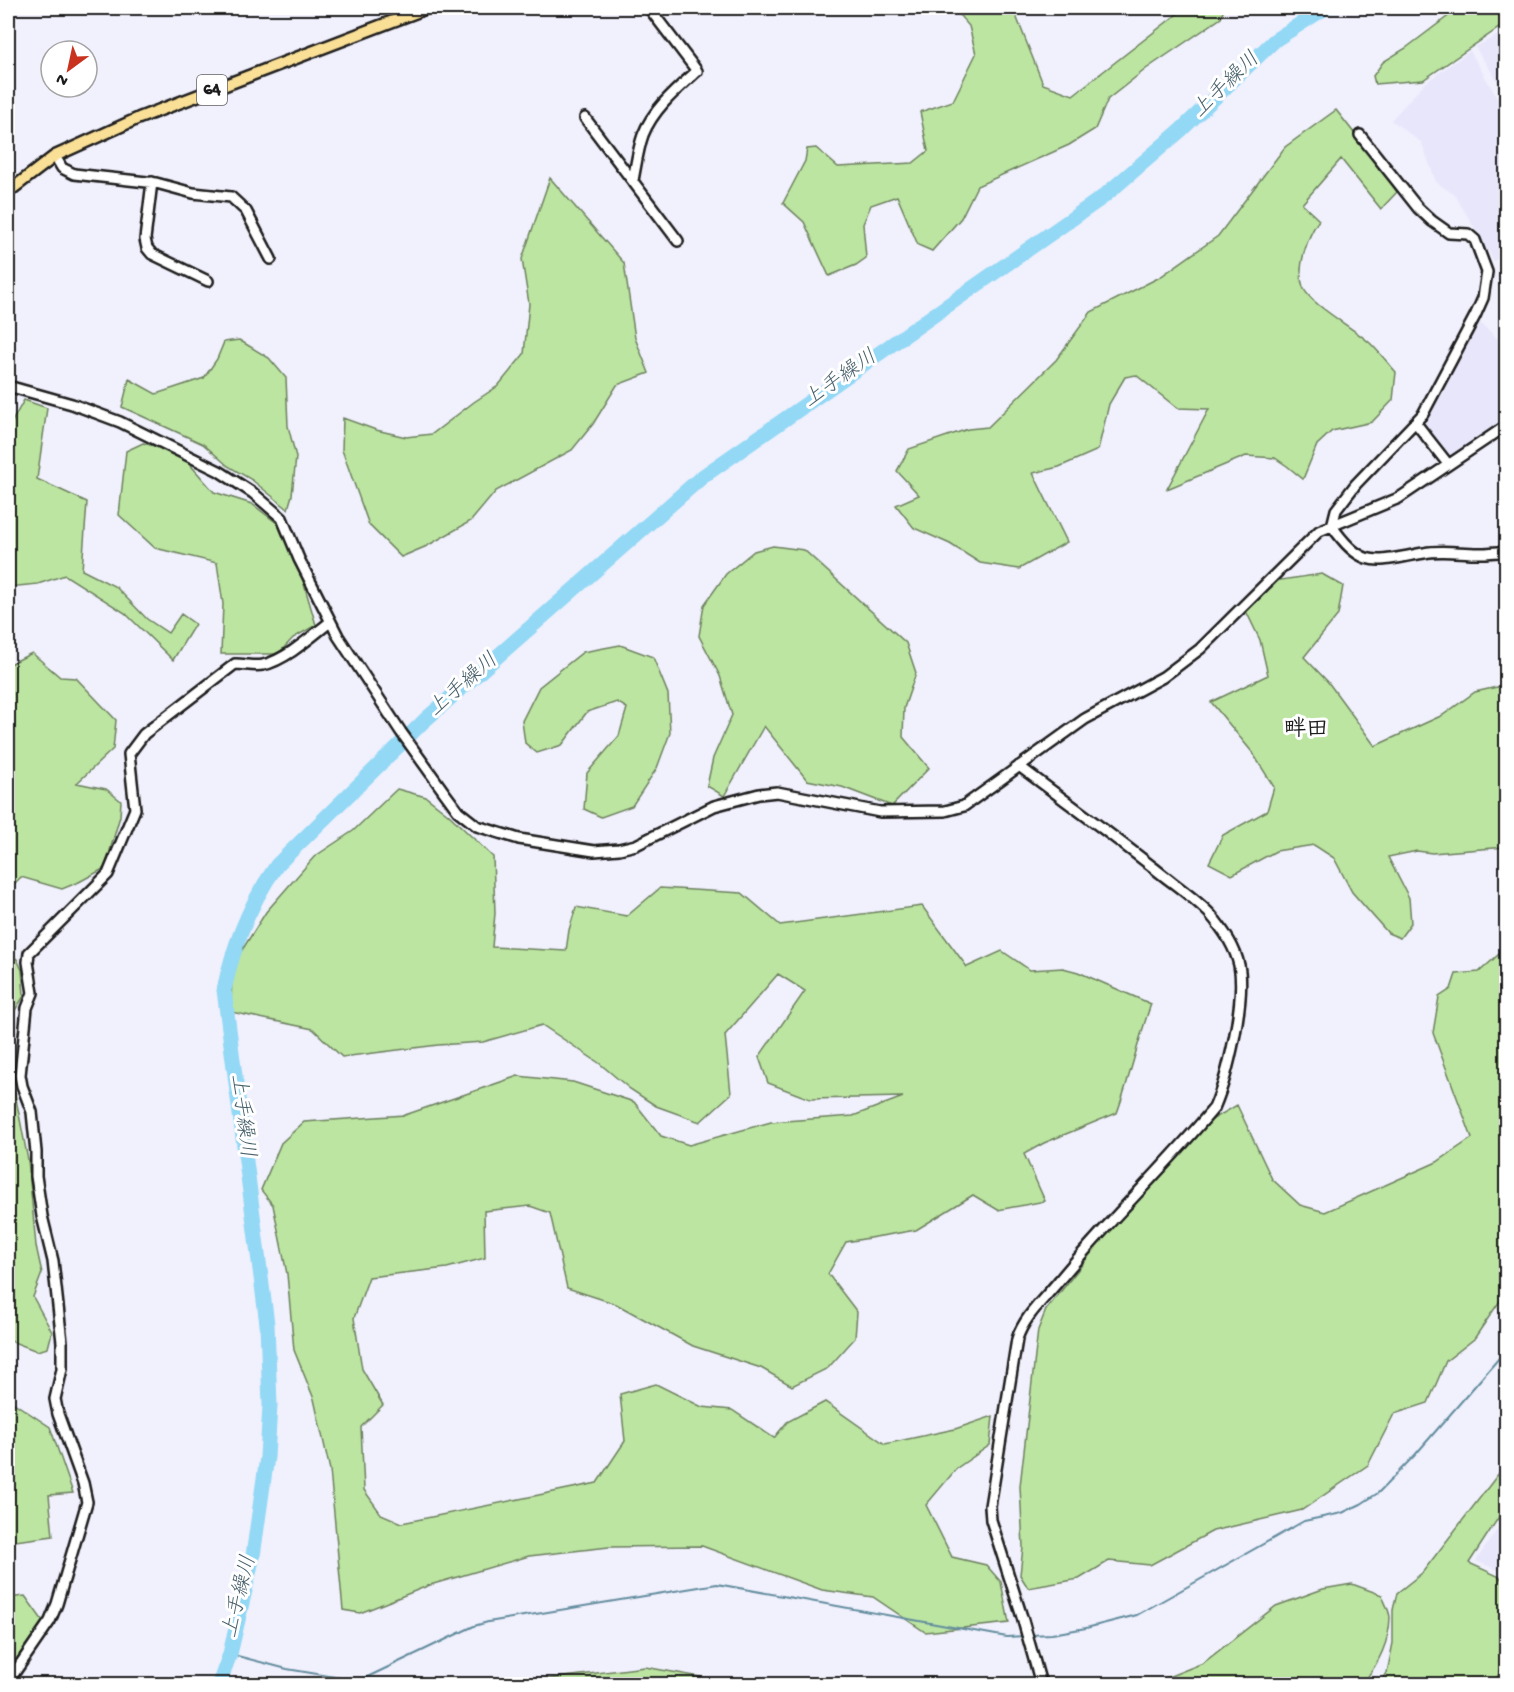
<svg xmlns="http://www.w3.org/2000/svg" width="1514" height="1692" viewBox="0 0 1514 1692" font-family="'Gochi Hand','Klee One',sans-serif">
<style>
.built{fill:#e7e6fb}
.green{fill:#bce5a1;stroke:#6c805e;stroke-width:1.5}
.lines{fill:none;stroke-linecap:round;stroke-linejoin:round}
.stream{stroke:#638d9e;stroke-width:2}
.river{stroke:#93d8f5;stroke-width:15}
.minor-casing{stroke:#1c1c1c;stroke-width:14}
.major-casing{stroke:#1c1c1c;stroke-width:15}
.minor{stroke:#fff;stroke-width:9}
.major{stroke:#fadf96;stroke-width:10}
.labels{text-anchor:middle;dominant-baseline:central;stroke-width:6;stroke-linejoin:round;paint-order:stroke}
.shield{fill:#fff;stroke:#606060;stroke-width:1.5}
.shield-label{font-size:18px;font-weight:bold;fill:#1c1c1c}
.water-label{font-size:21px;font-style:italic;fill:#465e68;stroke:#fff}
.quarter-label{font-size:22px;font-weight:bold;fill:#1c1c1c;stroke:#fff}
</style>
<rect width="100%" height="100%" fill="#f1f0fd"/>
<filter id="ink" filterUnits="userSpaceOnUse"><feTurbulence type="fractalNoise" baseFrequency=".0167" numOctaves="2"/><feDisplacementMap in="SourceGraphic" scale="12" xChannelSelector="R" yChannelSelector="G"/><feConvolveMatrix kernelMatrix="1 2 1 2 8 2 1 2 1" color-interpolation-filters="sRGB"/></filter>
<g filter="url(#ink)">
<path class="built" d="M1506 31V94L1475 47Z
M1470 51 1506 113V252L1494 261 1455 195 1436 182 1422 143 1391 120 1424 84Z
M1478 321 1506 346V420L1450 457 1424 424 1446 385Z
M1506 1516V1573L1476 1561Z"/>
<path class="green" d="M953 8H1013L1043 84 1073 95 1185 8H1224L1221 18 1146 69 1108 99 1095 129 1069 145 977 186 961 218 932 251 918 245 897 196 871 205 863 224 866 258 856 265 829 276 804 222 783 203 805 161 807 149 816 148 838 167 913 163 928 151 920 112 953 101 976 54 969 26Z
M1459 8H1506V23L1423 80 1375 84 1373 76 1383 62 1406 48Z
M1336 110 1381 167 1397 192 1381 209 1341 159 1302 204 1319 220C1308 235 1296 268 1303 287 1310 305 1356 329 1371 344 1380 353 1388 363 1396 372L1393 400 1372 422 1332 431 1317 445 1303 479 1287 466 1275 458 1246 456 1167 489 1209 409 1177 408 1136 375 1125 377 1109 404 1098 450 1059 467 1033 473 1067 542 1019 569 980 563 950 544 914 528 896 505 919 495 897 471 909 449 968 429 988 427 1056 360 1091 312 1160 277 1218 236 1285 147Z
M550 178 624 263 635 338 649 373 617 385 593 424 572 450 496 491 471 521 427 546 401 557 369 525 342 450 343 418 376 430 406 437 432 434 474 402 498 386 524 354 529 304 522 259Z
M239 340 269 358 286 378 288 426 296 457 292 495 288 509 252 480 228 466 203 444 122 407 129 379 156 394 204 378 217 359 224 342Z
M24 400 47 408 37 479 87 502 82 570 116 587 147 619 168 633 181 614 195 624 173 660 125 613 65 575 38 584 8 587V429Z
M143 443 180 453 214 492 252 504 282 527 301 574 316 625 293 638 278 654H221L223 604 217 563 155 548 119 515 126 451Z
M773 546 804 550 906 643 916 673 904 708 903 737 929 768 892 806 842 787 807 780 764 726 724 796 707 786 713 758 732 715 720 676 699 636 704 605 726 574 754 551Z
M1322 574 1343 586 1338 615 1304 657 1328 682 1375 746 1443 715 1475 692 1506 685V847L1432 853 1417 851 1388 857 1409 898 1411 923 1400 938 1388 933 1352 892 1334 858 1314 845 1276 851 1232 875 1209 863 1223 835 1267 811 1274 787 1252 752 1211 702 1268 675 1260 640 1246 611 1257 589 1267 582Z
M620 645 653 657 668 694 670 733 657 768 632 806 601 817 584 809 587 773 619 736 627 708 617 702 587 712 562 745 537 753 525 743 522 721 539 687 583 652Z
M32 653 60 677 76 678 116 720 113 749 77 783 106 789 121 801 120 816 105 868 79 882 62 889 21 877 8 890V665Z
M397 789 426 797 448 814 493 857 495 913 492 947 566 951 569 930 576 907 627 916 660 888 742 893 780 925 922 906 967 967 1002 951 1030 970 1063 968 1078 972 1151 1004C1138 1040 1130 1077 1117 1113L1044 1143 1024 1154 1045 1201 998 1210 973 1195 916 1230 846 1242 828 1274 857 1312 855 1338 828 1368 792 1386 761 1368 693 1346 616 1304 567 1288 550 1213 530 1206 484 1211 485 1258 447 1268 369 1277 354 1318 362 1369 383 1405 361 1427 364 1490 381 1514 402 1523 597 1483 625 1441 620 1394 656 1384 702 1407 732 1410 774 1438 787 1422 825 1402 885 1444 955 1429 993 1416 990 1445 957 1468 926 1505 952 1557 986 1565 1001 1582 1009 1623 925 1632 873 1597 822 1590 702 1546 609 1547 529 1556 430 1585 360 1613 343 1610 330 1470 314 1399 294 1350 287 1274 273 1205 261 1190 281 1143 304 1122 405 1115 518 1076 573 1082 634 1102 661 1136 689 1145 771 1122 853 1116 903 1097 810 1099 768 1083 759 1057 805 991 778 974 725 1035 731 1094 700 1122 656 1106 630 1089 599 1063 542 1025 483 1042 438 1045 342 1057 313 1029 231 1012 232 966 266 912 314 857 353 831Z
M1506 948V1292L1474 1339 1446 1361 1428 1403 1394 1414 1368 1465 1302 1510 1213 1531 1150 1565 1109 1561 1079 1579 1028 1588 1020 1575 1023 1547 1020 1486 1038 1330 1046 1310 1184 1136 1237 1105 1272 1179 1300 1205 1325 1212 1437 1162 1472 1138 1433 1033 1439 997 1451 989 1456 974 1479 972Z
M8 954 17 959 22 970 24 996 10 1018H8Z
M8 1077 15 1094 28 1160 36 1246 42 1273 33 1297 52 1332 48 1348 37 1351 8 1340Z
M8 1399 50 1427 73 1493 49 1495 53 1536 8 1542Z
M1506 1464V1506L1469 1563 1500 1577 1506 1585V1658L1494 1684H1380L1387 1673 1393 1643V1610L1397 1593 1422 1573Z
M1352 1584 1382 1595C1384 1602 1390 1611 1390 1618 1389 1643 1377 1666 1362 1684H1098L1133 1678 1158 1681 1203 1663 1276 1606 1323 1589Z
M25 1596 43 1621 8 1671V1598Z
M645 1667 739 1684H527L540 1680Z"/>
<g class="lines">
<path class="stream" d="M1030 1635 1052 1634 1086 1628 1137 1615 1304 1521 1342 1513 1361 1504 1378 1493 1415 1455 1506 1350
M230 1654 287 1669 359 1681 474 1626 488 1622 717 1584 1007 1637 1024 1636"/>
<path class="river" d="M219 1684 230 1654 253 1556 267 1457 270 1405 267 1324 224 990C233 946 251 902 277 865L425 720 702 477 1103 197 1181 130 1275 40 1325 8"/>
<defs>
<path id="minor" d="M585 118 678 241
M1360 135 1418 208 1432 221 1449 233 1468 234 1475 240 1487 272 1483 298 1475 316 1423 414 1356 484 1336 510 1332 526C1363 571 1376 561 1424 553 1444 549 1464 554 1484 553 1492 553 1501 551 1506 552
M55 156 62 168 74 174 156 183 193 193 231 197 246 211 271 259
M633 180C636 165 638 149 643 135 653 109 677 89 697 71L649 8
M152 182 145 239 147 248 152 254 208 281
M8 386 72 404 120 422 219 471 253 493 282 518 299 559 338 636 401 732 444 792 458 811 477 826 519 839 594 851 619 849 636 845 714 806 759 794 777 792 880 812 945 811 964 806 1085 719 1163 677 1200 649 1319 531 1399 498 1506 426
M1415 422 1448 464
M1019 766C1064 800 1110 833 1154 868 1172 883 1194 897 1210 914 1222 928 1235 947 1239 965 1246 999 1228 1076 1214 1108 1164 1168 1107 1222 1057 1283 1043 1300 1024 1317 1017 1339L990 1506 991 1520 1022 1617 1041 1684
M8 1682 50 1621 57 1604 87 1502 83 1483 58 1414 55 1399 62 1369V1342L53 1261 42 1216 36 1176V1152L32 1112 22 1086 20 1075 27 1008 33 993 28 962 29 953 108 874 135 809 129 754 144 734 235 664C245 664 255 667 263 665 286 660 312 636 330 622"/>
<path id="major" d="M8 192 55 156 139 118 427 8"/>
</defs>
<use href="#minor" class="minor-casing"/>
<use href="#major" class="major-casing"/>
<use href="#minor" class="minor"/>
<use href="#major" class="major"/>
</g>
</g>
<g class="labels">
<rect class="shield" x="197" y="75" width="30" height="30" rx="4.5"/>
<g class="shield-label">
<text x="212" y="90">64</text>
</g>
<g class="water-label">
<text transform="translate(1227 86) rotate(-44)">上手繰川</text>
<text transform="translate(841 380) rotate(-35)">上手繰川</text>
<text transform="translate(464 686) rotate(-41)">上手繰川</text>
<text transform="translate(241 1116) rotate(83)">上手繰川</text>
<text transform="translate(241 1597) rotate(-76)">上手繰川</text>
</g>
<g class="quarter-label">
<text x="1306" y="731">畔田</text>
</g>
</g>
<rect width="1514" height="1692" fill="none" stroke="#fff" stroke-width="30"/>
<rect x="15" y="15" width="1484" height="1662" fill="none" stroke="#1c1c1c" stroke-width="2" filter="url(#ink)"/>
<g transform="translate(69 69) rotate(213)"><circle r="28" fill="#ffffff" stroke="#a4a4a4" stroke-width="1.5"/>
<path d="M0-4.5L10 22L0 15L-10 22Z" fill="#c8321e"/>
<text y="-9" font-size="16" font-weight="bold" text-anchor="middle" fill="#1c1c1c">N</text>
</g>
</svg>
